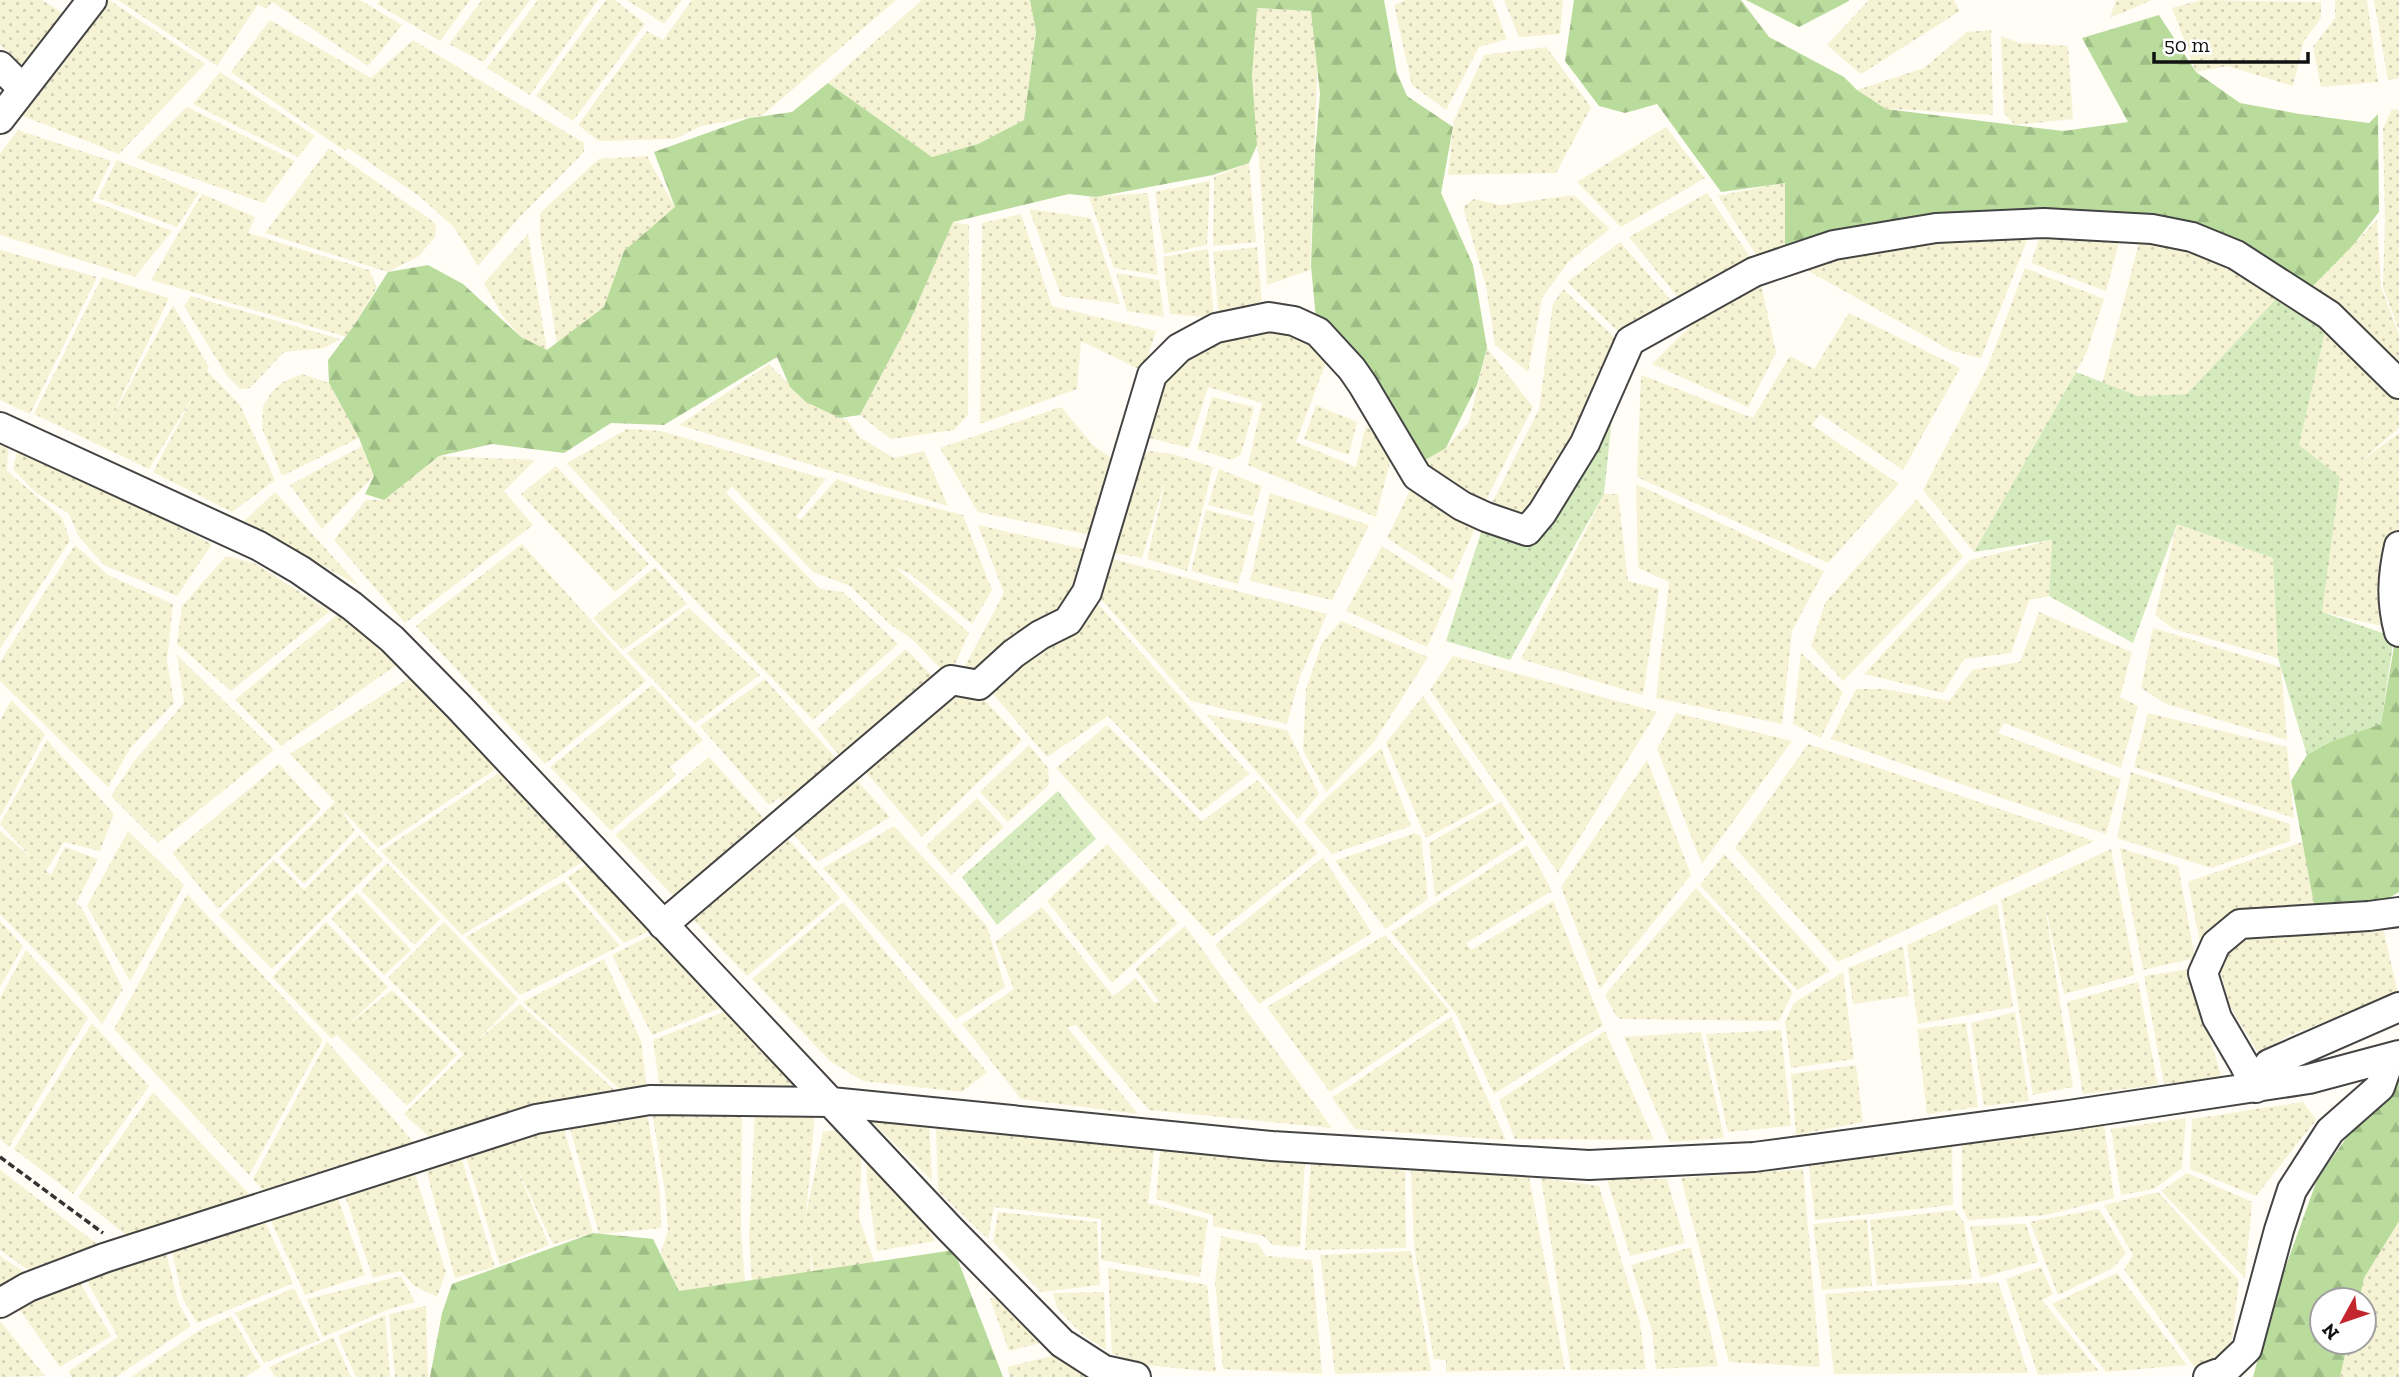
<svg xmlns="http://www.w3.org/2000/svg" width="2399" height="1377" viewBox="0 0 2399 1377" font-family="'Zilla Slab',serif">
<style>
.farmland{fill:url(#farmland-dots)}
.grass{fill:url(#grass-dots)}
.forest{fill:url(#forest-firs)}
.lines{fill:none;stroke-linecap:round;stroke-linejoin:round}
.minor-casing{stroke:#444;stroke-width:32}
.path{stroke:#333;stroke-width:3.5;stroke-dasharray:7 3.5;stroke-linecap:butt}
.minor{stroke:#fff;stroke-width:28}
</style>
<defs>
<pattern id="farmland-dots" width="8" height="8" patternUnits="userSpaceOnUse" patternTransform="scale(1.75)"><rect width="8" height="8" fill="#f6f3d4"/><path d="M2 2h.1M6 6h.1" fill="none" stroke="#d2cfb5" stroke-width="1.8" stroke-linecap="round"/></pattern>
<pattern id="grass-dots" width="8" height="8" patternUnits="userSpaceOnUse" patternTransform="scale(1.75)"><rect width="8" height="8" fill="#d5ebbd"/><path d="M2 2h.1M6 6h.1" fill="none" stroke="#b6c8a1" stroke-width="1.8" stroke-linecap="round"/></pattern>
<pattern id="forest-firs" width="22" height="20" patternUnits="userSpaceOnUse" patternTransform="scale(1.75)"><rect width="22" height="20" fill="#b9dc9c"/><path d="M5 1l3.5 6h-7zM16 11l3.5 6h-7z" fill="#9ebc85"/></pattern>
</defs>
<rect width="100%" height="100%" fill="#fffdf5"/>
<path class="farmland" d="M0 0H42L64 14 25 69 0 45Z
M109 0 205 64 119 154 23 116Z
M118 0H360L402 25 368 66 272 2 266 9 258 4 217 66Z
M380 0H470L440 41 377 4Z
M482 0H530L483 62 449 44Z
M538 0H598L530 95 487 68Z
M606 0H615L645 24 573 121 536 96Z
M627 0H682L664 24Z
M692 0H896L763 115 701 126 675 139 599 141 578 125 647 31 663 40Z
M922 0H1030L1036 32 1024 120 978 144 932 157 828 83Z
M1406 0H1492L1507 39 1479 47 1446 110 1412 85 1394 5Z
M1504 0H1563L1560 34 1519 37Z
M1869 0H1954L1960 11 1861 74 1827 45Z
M2116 0H2152L2110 18Z
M2201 0 2321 2V18L2304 41 2293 86 2227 66 2196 72 2172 8Z
M2335 0H2367L2378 82 2321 87 2313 47 2335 18Z
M2374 0H2399V78L2388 80Z
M1256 8 1311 11 1318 53 1310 270 1267 285 1259 158 1250 107Z
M270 20 371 78 413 40 584 143V152L518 219 478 266 454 227 419 196 348 148 345 151 231 72Z
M1991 30 1993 115 1860 107 1857 90 1924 68 1967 32Z
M2001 36 2020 43 2068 46 2073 119 2015 125 2004 113Z
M1546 47 1591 107 1556 173 1448 175 1454 120 1484 55Z
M220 72 315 136 298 157 193 104Z
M187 107 295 161 264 203 136 158Z
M2392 109 2399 110V330L2383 288 2385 221 2383 128Z
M1666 127 1705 178 1621 227 1577 182Z
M18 130 111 161 92 201 172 231 135 277 0 235V154Z
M329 148 436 224 435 237 419 256 388 272 265 233Z
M647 156 675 208 624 251 604 307 557 344 540 235V213L599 159Z
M117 160 199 193 177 227 98 198Z
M1249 163 1256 242 1213 246 1214 177Z
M1210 181 1207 245 1164 254 1155 192Z
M1785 182V252L1757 256 1718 196Z
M1148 193 1158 275 1114 268 1089 197Z
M1707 193 1752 260 1681 301 1629 237Z
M202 194 255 217 248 233 369 270 377 287 347 337 151 280Z
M1574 195 1610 229 1568 262 1542 298 1528 372 1495 345 1486 286 1463 207 1474 199 1500 205Z
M2115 205 2125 220 2106 291 2031 263 2046 219Z
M1029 209 1091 218 1120 304 1061 296Z
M1021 214 1052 306 1156 331 1143 371 1081 341 1077 389 980 424 982 223Z
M2146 216 2288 286 2187 394 2138 396 2102 384Z
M2035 220 1981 358 1952 351 1785 258Z
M2377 220 2381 287 2399 334V369L2360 336 2312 287Z
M953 222 969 225 968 415 954 430 891 439 860 415 909 323Z
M528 234 547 351 521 337 502 315 484 283Z
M1620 242 1676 306 1632 345 1567 282Z
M1257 247 1262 301 1219 319 1213 252Z
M1208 249 1214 318 1170 314 1163 257Z
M0 250 97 277 30 414 0 400Z
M2025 268 2104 299 2086 354 1974 552 1923 490 1988 366Z
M1116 273 1159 280 1164 317 1127 311Z
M102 277 169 298 110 421 173 305 209 367 207 371 240 405 275 480 232 512 153 472 195 393 149 469 34 414Z
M1761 284 1776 353 1748 407 1652 364 1700 317Z
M1563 289 1624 346 1527 531 1489 509 1539 409 1553 304Z
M191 296 340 339 324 348 284 352 250 388 240 389 227 376 184 306Z
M1849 313 1960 368 1903 470 1820 414 1812 425 1899 484 1828 563 1637 477 1641 375 1753 418 1790 356 1814 369Z
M2328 318 2399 392V428L2357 464 2399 433V555L2386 627 2321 612 2340 478 2299 445Z
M1229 325 1307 327 1329 355 1296 442 1356 467 1366 425 1392 454 1376 517 1248 465 1262 403 1208 387 1189 448 1142 436 1157 371Z
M1487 348 1533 407 1483 506 1420 463 1446 448 1469 422Z
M769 364 806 401 848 421 859 437 894 458 924 451 948 506 679 425Z
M302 374 329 383 359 438 282 476 262 428 263 406 271 393 283 382Z
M1212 397 1254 407 1241 454 1232 460 1197 449Z
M1316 405 1357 422 1349 455 1304 439Z
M1061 407 1093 445 1118 463 1095 536 978 512 940 448Z
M627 429 661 431 826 479 796 517 800 520 837 479 868 491 963 515 992 590 972 624 909 573 895 567 969 633 954 666 941 669 913 640 890 624 850 586 813 572 732 486 726 493 820 589 843 592 898 644 813 720 651 556 567 463Z
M0 442 8 447 7 471 62 518 70 540 0 649Z
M362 446 374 476 322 529 290 485Z
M18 449 120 497 212 544 177 596 104 565 79 537 69 514 35 492 13 469Z
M1149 451 1173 454 1213 467 1187 571 1147 559 1166 478 1142 558 1105 551 1138 457Z
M439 456 535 460 504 491 533 525 405 623 334 540 366 500H384Z
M556 466 649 564 615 592 521 494Z
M1219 469 1262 486 1253 516 1208 505Z
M1417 476 1480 517 1452 580 1387 538Z
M1636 484 1824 571 1792 631 1782 724 1656 698 1669 582 1638 568Z
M275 492 359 586 244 521Z
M1270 493 1369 525 1332 600 1250 581Z
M1604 494H1618L1628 581 1659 589 1643 695 1521 659Z
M1917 499 1963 557 1843 681 1811 646 1825 603Z
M1206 510 1255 522 1238 584 1191 571Z
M2177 524 2274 558 2278 658 2174 629 2155 615Z
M978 525 1087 550 1068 621 971 675 965 666 1004 593Z
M2052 540 2049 596 2029 600 2011 653 1964 659 1943 693 1864 674 1970 560Z
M522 544 646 681 545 764 416 626Z
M75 545 108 575 173 604 167 660 174 703 131 747 108 787 0 681V662Z
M1382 546 1452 591 1427 647 1346 611Z
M226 556 254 563 330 611 231 691 177 644 182 606Z
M1105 557 1327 614 1299 679 1287 724 1191 701 1099 597Z
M655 567 687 604 623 650 593 618Z
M1098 604 1249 774 1201 812 1108 716 1047 757 989 689Z
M689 608 760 675 695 723 627 653Z
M2039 612 2132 652 2120 697 2138 706 2121 768 2004 723 1998 733 2121 779 2106 834 1831 739 1856 689H1885L1949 701 1972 670 2020 662Z
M338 614 401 662 281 746 235 700Z
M1341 621 1428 657 1374 742 1326 792 1303 750 1306 689 1322 643Z
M2153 628 2281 667 2287 740 2166 704 2141 688Z
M906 649 937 681 845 762 817 729Z
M1801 653 1843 692 1821 738 1793 724Z
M177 655 274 750 158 843 111 796 135 760 184 703Z
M1453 656 1657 712 1558 873 1430 690Z
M414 675 502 765 378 848 340 808 355 831 304 884 279 857 335 802 290 754Z
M765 679 842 765 790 810 779 798 769 805 700 726Z
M652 685 703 740 670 767 676 775 611 831 550 767Z
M950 687 978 693 1022 740 922 837 860 765Z
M1423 696 1495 801 1426 838 1386 743Z
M11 700 45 734 0 817V721Z
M1676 713 1792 741 1702 864 1657 749Z
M2148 713 2287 747 2294 818 2134 767Z
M1206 714 1287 730 1319 794 1298 819Z
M1107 725 1202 821 1258 780 1318 853 1212 937 1056 768Z
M47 740 114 814 100 851 64 842 46 871 51 875 65 847 98 859 76 903 82 908 123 989 102 1024 75 991 0 914V831L33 859 0 824Z
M1808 744 2094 841 1838 962 1735 848Z
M1029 745 1048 768 1049 785 1008 822 980 792Z
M1381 748 1411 826 1332 854 1304 822 1321 803Z
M709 757 769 824 681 904 615 835Z
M1647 760 1691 875 1600 989 1561 887Z
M279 764 321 810 218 909 172 853Z
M505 769 589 858 462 935 381 851Z
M2131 772 2290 824V841L2211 868 2117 838Z
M850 773 890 817 818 862 788 828Z
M977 798 1004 827 951 875 926 846Z
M1501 802 1525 839 1435 897 1429 843Z
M894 826 987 926 1005 987 956 1019 823 868Z
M128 831 184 885 130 981 87 906Z
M783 833 840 898 747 976 692 918Z
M1415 833 1421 836 1428 899 1385 929 1335 861Z
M359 835 383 860 272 969 219 915 274 860 304 890Z
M2305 841 2314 904 2237 915 2201 948 2188 882Z
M1107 844 1178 923 1112 983 1047 901Z
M1527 845 1552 891 1466 943 1471 950 1553 901 1603 1025 1494 1094 1456 1014 1391 932Z
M2120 848 2178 866 2195 958 2143 970Z
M2111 849 2135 975 2064 994 2045 905 2073 1087 2033 1095 2001 900Z
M1724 854 1830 971 1797 990 1700 885Z
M1323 857 1372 933 1259 1004 1215 945Z
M593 861 655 928 624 943 567 877Z
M387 863 440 919 414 945 361 890Z
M564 881 620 946 520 995 466 937Z
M1696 888 1793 992 1779 1021 1621 1019 1616 1016 1605 995Z
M357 893 411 950 384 975 331 918Z
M187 894 323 1040 249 1175 114 1029Z
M843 902 987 1072 962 1092 863 1081 830 1061 752 979Z
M1997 903 2013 1007 1918 1024 1907 945Z
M1042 907 1113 996 1136 978 1154 1003 1159 1001 1135 969 1185 926 1332 1128 1149 1110 1076 1025 1068 1028 1138 1114 1021 1099 962 1024 1014 989 995 942Z
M0 921 23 946 0 987Z
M326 922 388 987 348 1025 392 990 457 1055 407 1106 337 1035 332 1039 272 977Z
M444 922 518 999 475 1043 520 1004 619 1094 429 1137 404 1114 464 1054 388 978Z
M2382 924 2398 994 2288 1036 2259 1054 2228 1003 2219 964 2237 946 2256 935Z
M659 931 726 1006 652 1035 612 955Z
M1385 935 1450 1011 1330 1092 1267 1007Z
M1903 946 1909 996 1853 1004 1848 968Z
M26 950 88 1018 9 1147 0 1139V998Z
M604 959 641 1041 647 1088 624 1093 523 1002Z
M2189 969 2222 1078 2164 1084 2144 976Z
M1843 972 1854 1059 1791 1068 1785 1022 1794 1003Z
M2138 982 2158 1085 2083 1094 2067 1002Z
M729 1010 797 1081 782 1093 741 1087 660 1089 653 1040Z
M2015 1012 2029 1101 1984 1106 1971 1023Z
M1451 1017 1506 1140 1355 1129 1332 1098Z
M92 1023 149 1086 73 1194 14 1149Z
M1966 1023 1978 1107 1927 1114 1917 1029Z
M1781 1030 1791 1126 1728 1132 1706 1034Z
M1605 1031 1654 1140 1515 1139 1499 1100Z
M1701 1032 1724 1138 1670 1142 1624 1037Z
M327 1041 414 1143 265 1192 253 1179Z
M1856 1065 1863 1122 1796 1135 1791 1074Z
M153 1092 249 1194 245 1200 129 1237 78 1197Z
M2303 1102 2316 1120 2256 1196 2190 1169 2192 1119Z
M742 1110 741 1231 745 1285 679 1291 661 1253 668 1230 665 1191 652 1112Z
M755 1111 815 1113 806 1215 823 1132 848 1127 862 1150 859 1218 881 1281 820 1325 809 1241 814 1307 752 1286 749 1237Z
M647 1112 660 1193 661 1228 599 1234 569 1124Z
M2186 1118 2182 1168 2154 1189 2121 1195 2111 1129Z
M870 1120 929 1123 932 1181Z
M563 1124 593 1233 553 1244 515 1164 549 1245 500 1265 464 1150Z
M2104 1124 2114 1198 2046 1215 1968 1220 1962 1206V1145Z
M936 1126 1155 1142 1148 1203 1208 1219 1200 1277 1101 1260V1219L994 1207 988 1239 938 1191Z
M1161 1143 1305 1159 1300 1247 1273 1245 1263 1236 1213 1226V1215L1156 1199Z
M1952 1143 1953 1205 1815 1220 1809 1166Z
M459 1150 495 1267 455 1278 424 1162Z
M866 1153 914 1203 935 1241 877 1251 867 1181Z
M1311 1159 1405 1167 1406 1248 1305 1250Z
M412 1165 446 1272 437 1297 413 1285 401 1271 373 1278 342 1187Z
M1411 1166 1529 1177 1565 1369 1446 1372V1360L1434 1359 1414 1247Z
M0 1169 3 1172 101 1247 31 1272 0 1250Z
M1803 1169 1820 1367 1729 1362 1681 1178Z
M2187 1173 2252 1202 2245 1278 2161 1191Z
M1541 1178 1599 1186 1640 1322 1646 1369 1571 1370Z
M1607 1179H1667L1685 1243 1630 1256Z
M335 1190 365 1275 305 1295 267 1212Z
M2158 1192 2239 1280 2231 1348 2196 1369 2124 1269 2133 1255 2104 1205Z
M2099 1209 2126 1253 2113 1268 2058 1295 2030 1222Z
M1955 1210 1964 1223 1972 1279 1877 1285 1870 1220Z
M998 1212 1097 1222 1100 1285 1041 1292 993 1242Z
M261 1213 293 1283 197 1323 183 1299 170 1243Z
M1867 1219 1872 1286 1822 1290 1813 1224Z
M2399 1221V1377H2340L2348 1342H2364V1300H2359L2364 1278Z
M2026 1224 2038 1262 1980 1278 1970 1226Z
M1221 1236 1258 1244 1266 1256 1312 1260 1322 1374 1223 1369 1215 1281Z
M164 1244 178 1302 191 1326 116 1377H71L69 1371 118 1337 83 1274Z
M1691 1247 1718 1366 1656 1369 1652 1331 1631 1265Z
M1411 1251 1431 1371 1335 1374 1320 1255Z
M0 1256 27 1274 0 1291Z
M2041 1267 2053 1294 2042 1300 2099 1371 2038 1375 2006 1279Z
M1108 1268 1207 1285 1216 1372 1136 1364 1112 1353Z
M2117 1273 2187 1365 2106 1372 2052 1304Z
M76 1276 111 1336 60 1367 17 1306Z
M401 1276 415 1302 390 1309 323 1337 307 1299Z
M1998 1282 2028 1373 1834 1374 1825 1294Z
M294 1288 320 1340 264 1363 235 1313Z
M1104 1292 1106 1350 1083 1335 1057 1308 1053 1293Z
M1005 1294 1052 1340 1009 1351 990 1299Z
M426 1306 428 1377H395L389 1314Z
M385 1315 390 1377H356L338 1336Z
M231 1316 261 1367 245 1377H131L200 1330Z
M0 1321 45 1376 0 1377Z
M333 1337 351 1377H275L269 1367Z
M1060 1354 1102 1377H1010L1007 1367Z"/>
<path class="grass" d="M2288 286 2329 315 2299 445 2340 477 2322 612 2394 637 2381 724 2307 755 2278 658 2273 558 2177 524 2133 643 2049 596 2052 540 1974 552 2076 372 2138 396 2187 394Z
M1617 370 1604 494 1510 660 1446 641 1486 517 1527 531Z
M1058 791 1096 839 997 925 962 877Z"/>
<path class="forest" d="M1030 0H1384L1397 73 1407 96 1453 127 1441 193 1473 265 1487 348 1477 385 1446 448 1420 463 1316 319 1311 266 1315 153 1320 94 1311 11 1257 8 1252 76 1257 145 1249 163 1213 175 1096 197 1069 194 953 222 909 323 860 415 840 418 806 402 790 387 777 357 664 425 611 423 564 453 492 444 439 456 384 500 365 494 374 476 359 438 329 383 328 360 353 327 388 272 428 265 463 284 521 337 547 350 604 307 624 251 675 207 654 152 749 118 792 112 828 83 932 157 978 144 1024 120 1036 32Z
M1574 0H1741L1769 37 1844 77 1857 90 1886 109 2063 131 2128 122 2082 38 2159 15 2196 72 2240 103 2300 114 2369 123 2378 114 2379 212 2354 244 2312 287 2225 243 2088 210 2044 209 1944 221 1785 258V183L1721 192 1657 104 1625 113 1599 106 1565 61Z
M1746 0H1849V1L1799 27Z
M2399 617V892L2381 903 2314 904 2291 781 2307 755 2333 741 2381 724Z
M2399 1062V1221L2364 1278 2359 1300H2322V1342H2348L2340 1377H2253L2276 1293 2317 1180Z
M593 1233 653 1239 679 1291 954 1250 1003 1377H430L442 1313 452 1284Z"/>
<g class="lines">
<defs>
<path id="minor" d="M0 66 23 89
M0 119 92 0
M0 427 259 546 300 570 352 606 392 639 459 707 950 1229 1062 1343 1104 1370 1136 1377
M2399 546C2392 577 2391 602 2399 632
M663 925 951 680 979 685 1013 654 1040 635 1068 621 1087 592 1152 375 1179 348 1216 328 1269 317 1294 321 1318 332 1352 369 1363 385 1417 476 1462 506 1486 517 1527 531 1542 513 1585 443 1630 341 1754 272 1834 245 1936 228 2044 223 2152 229 2192 237 2236 255 2329 315 2399 384
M2256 1088 2244 1064 2217 1018 2203 973 2216 944 2240 924 2369 916 2399 912
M2256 1088 2269 1064 2399 1007
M0 1303 28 1287 104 1258 536 1119 650 1100 831 1102 1272 1146 1589 1165 1754 1157 2069 1115 2309 1079 2399 1055
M2208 1377 2224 1371 2247 1349 2279 1230 2292 1190 2330 1131 2380 1087 2390 1058"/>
</defs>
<use href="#minor" class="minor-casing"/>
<path class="path" d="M0 1157 103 1233"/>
<use href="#minor" class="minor"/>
</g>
<g transform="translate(2343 1321) rotate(230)"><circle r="33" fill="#ffffff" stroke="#a0a0a0" stroke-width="2"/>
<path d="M0-5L12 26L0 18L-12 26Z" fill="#c4262e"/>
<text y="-10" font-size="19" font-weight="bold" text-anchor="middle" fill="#111111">N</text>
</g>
<path d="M2154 52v10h154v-10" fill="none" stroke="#111111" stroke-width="3.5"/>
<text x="2164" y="52" font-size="21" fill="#111111" stroke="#ffffff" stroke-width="5" paint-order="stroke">50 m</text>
</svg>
